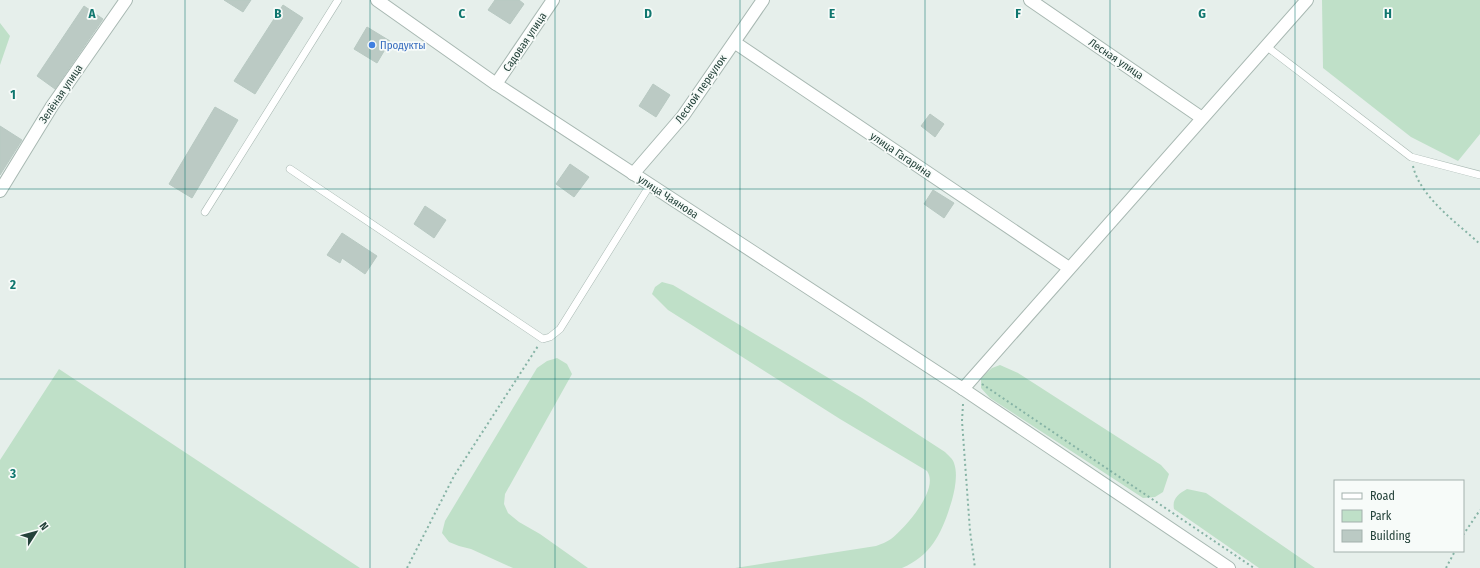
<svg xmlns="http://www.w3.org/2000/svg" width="1480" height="568" viewBox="0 0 1480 568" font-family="'Fira Sans Condensed',sans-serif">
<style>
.green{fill:#bfe0c8}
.building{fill:#bbcac4;stroke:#b8c9c2}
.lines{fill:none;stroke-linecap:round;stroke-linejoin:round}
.service-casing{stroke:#a8b8b2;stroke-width:8}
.minor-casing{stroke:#a8b8b2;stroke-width:14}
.tertiary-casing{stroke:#a8b8b2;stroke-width:14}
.path{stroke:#86b3a5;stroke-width:2;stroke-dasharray:2 3;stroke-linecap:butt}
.service{stroke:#fff;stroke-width:7}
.minor{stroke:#fff;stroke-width:12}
.tertiary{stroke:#fff;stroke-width:12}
.grid{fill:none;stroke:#0f766e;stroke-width:1;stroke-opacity:0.55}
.shop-dot{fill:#3f7fe0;stroke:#f7fbf9;stroke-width:1.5}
.labels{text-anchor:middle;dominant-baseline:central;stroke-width:3.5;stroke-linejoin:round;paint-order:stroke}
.street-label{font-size:11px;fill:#24423a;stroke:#f7fbf9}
.shop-label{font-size:11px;fill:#366cbe;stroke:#f7fbf9;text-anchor:start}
.grid-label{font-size:13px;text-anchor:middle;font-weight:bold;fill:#0f766e;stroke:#f7fbf9;stroke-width:3.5;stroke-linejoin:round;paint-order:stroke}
</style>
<rect width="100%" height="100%" fill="#e6efeb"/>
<path class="green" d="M1322 0H1480V134L1458 161 1411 137 1323 68Z
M0 23 10 36 0 65Z
M662 282 673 285 862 398 945 452C948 455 953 459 954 463 958 474 955 489 952 500 943 530 933 555 902 568H735L876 546C881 544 887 542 891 539 905 528 940 489 927 471L840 419 668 310 652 294 655 287Z
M557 358 567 364 572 374 505 494 504 504 508 513 519 522 540 534 588 568H513L471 549 459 546 449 542 442 533 445 521 537 368 547 361Z
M1000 365 1018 373 1161 465 1169 474 1163 492 1155 497 1143 498 990 398 981 388V378L992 368Z
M59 369 360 568H0V460Z
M1187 489 1206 493 1315 568H1259L1174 509C1172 499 1178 494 1187 489Z"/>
<path class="building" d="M224 0H251L243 12Z
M495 0H519L524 4 510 24 488 10Z
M283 5 303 18 255 94 234 81Z
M84 6 103 19 55 89 37 76Z
M367 27 390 41 377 63 354 49Z
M653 84 670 95 656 117 639 106Z
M215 107 238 120 192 198 169 184Z
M930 114 944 124 935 137 921 126Z
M0 126 22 140 0 175Z
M570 164 589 177 574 197 556 184Z
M933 190 954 203 944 218 924 204Z
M425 206 446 220 434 238 414 224Z
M342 233 377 256 365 274 342 258 340 263 327 255Z"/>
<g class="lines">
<defs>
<path id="service" d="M1266 46 1411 157 1480 175
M290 169 543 339 550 337 560 329 650 185
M205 212 338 0"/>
<path id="minor" d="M1030 0 1202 118
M734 42 1069 268
M496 84 553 0
M633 174 683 116 763 0
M0 191 52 106 126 0
M963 389 1307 0"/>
<path id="tertiary" d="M377 0 496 84 963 389 1229 568"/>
</defs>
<use href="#service" class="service-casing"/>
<use href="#minor" class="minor-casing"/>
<use href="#tertiary" class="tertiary-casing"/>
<path class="path" d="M1413 166C1420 197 1457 223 1480 244
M982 384 1254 568
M963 404 962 421 970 531 975 568
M1463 535 1480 510
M407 568 454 476 538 346
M1446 568 1455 551"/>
<use href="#service" class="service"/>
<use href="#minor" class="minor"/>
<use href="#tertiary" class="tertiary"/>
</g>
<path class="grid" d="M185 0V568M370 0V568M555 0V568M740 0V568M925 0V568M1110 0V568M1295 0V568M0 189H1480M0 379H1480"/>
<circle class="shop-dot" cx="372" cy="45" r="4"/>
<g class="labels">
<g class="street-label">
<text transform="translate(525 42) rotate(-56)">Садовая улица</text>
<text transform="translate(1116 59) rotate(34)">Лесная улица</text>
<text transform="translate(701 89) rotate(-55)">Лесной переулок</text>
<text transform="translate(61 94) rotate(-56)">Зелёная улица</text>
<text transform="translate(901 155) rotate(34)">улица Гагарина</text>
<text transform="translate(668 197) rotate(33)">улица Чаянова</text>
</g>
<g class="shop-label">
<text x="380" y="45">Продукты</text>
</g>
</g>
<g class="grid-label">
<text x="92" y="18">A</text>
<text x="278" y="18">B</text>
<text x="462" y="18">C</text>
<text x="648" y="18">D</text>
<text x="832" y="18">E</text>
<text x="1018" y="18">F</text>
<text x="1202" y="18">G</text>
<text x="1388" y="18">H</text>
<text x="13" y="99">1</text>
<text x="13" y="289">2</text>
<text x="13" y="478">3</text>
</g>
<rect x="1334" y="480" width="130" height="72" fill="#f7fbf9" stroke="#a3b1ad"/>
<rect x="1342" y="493" width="20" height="6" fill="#ffffff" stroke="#a3b1ad"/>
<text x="1370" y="500" font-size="12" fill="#24423a">Road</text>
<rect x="1342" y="510" width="20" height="12" fill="#bfe0c8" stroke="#a3b1ad"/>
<text x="1370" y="520" font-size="12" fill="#24423a">Park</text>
<rect x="1342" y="530" width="20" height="12" fill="#bbcac4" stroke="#a3b1ad"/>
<text x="1370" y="540" font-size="12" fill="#24423a">Building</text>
<g transform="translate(36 532) rotate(54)" stroke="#f7fbf9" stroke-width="3" paint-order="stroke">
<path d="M0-3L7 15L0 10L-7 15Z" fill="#24423a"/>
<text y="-6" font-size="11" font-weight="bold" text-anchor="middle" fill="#24423a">N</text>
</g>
</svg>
